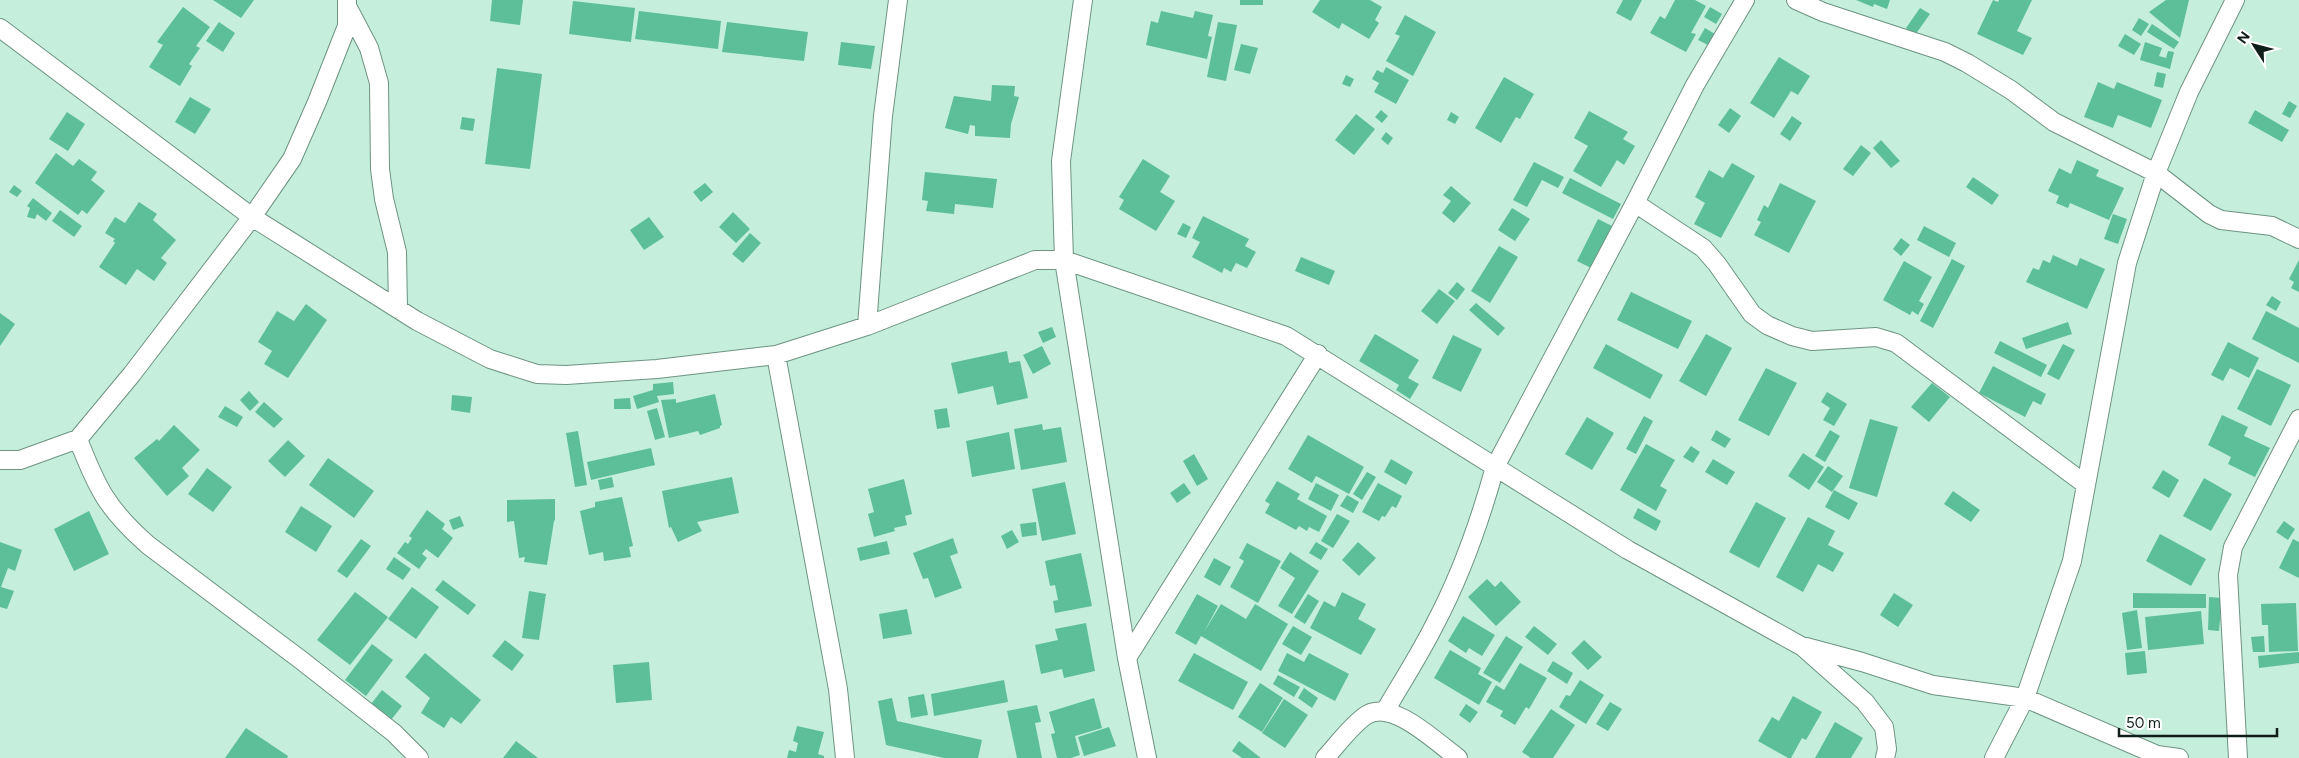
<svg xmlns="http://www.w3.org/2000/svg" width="2299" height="758" viewBox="0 0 2299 758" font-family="Figtree,sans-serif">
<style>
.building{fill:#5cbf9a}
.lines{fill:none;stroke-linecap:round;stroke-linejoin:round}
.minor-casing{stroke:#6d9382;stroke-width:20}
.minor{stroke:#fff;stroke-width:18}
</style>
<rect width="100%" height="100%" fill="#c5eedc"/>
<path class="building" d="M213 0H254L241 18Z
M492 0H523L520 25 490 21Z
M1240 0H1263V5H1240Z
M1320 0H1370L1382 7 1375 20 1379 23 1369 39 1342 23 1339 29 1312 12Z
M1623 0H1642L1631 21 1616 13Z
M1675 0H1695L1706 6 1691 33 1696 34 1686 52 1650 33 1660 16 1665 19Z
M1856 0H1890L1887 9 1874 4 1873 7Z
M1993 0 1998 2 1999 0H2032L2017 31 2032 38 2023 55 1977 34Z
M2166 0H2189L2180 38 2149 12Z
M573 1 635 8 631 42 569 34Z
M183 7 210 27 196 46 200 48 189 64 192 66 180 86 149 67 163 45 157 42Z
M1710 7 1722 14 1716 24 1704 17Z
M1920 8 1930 14 1915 35 1906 28Z
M639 11 721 21 718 49 635 39Z
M1161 11 1193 18 1195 11 1213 15 1208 36 1212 37 1207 59 1146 45 1151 21 1158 23Z
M1405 15 1436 32 1413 76 1386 61 1400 36 1395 34Z
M2139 18 2149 24 2141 36 2132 30Z
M219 22 235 33 223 52 206 41Z
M727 22 808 32 804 61 722 52Z
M1218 22 1237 25 1226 81 1207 77Z
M2152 24 2179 42 2174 49 2147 32Z
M1705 28 1715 34 1708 45 1698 40Z
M2125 34 2141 44 2134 55 2118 46Z
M841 42 875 46 871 69 838 65Z
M2145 42 2162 48 2159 56 2166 58 2168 51 2174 52 2170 69 2140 60Z
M1241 44 1258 48 1250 74 1234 70Z
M1779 57 1810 76 1798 95 1791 91 1774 118 1750 103Z
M1386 67 1409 80 1396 104 1374 92 1379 83 1372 79 1377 70 1383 73Z
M497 68 542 74 530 169 485 164Z
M2157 72 2166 74 2163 88 2154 86Z
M1346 75 1354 79 1350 87 1342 84Z
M1504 77 1534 94 1520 119 1516 117 1501 143 1475 128Z
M2098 82 2114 89 2117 82 2162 100 2151 128 2118 115 2113 128 2084 117Z
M992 85 1015 86 1014 96 1019 97 1011 124 1010 138 975 136V126L970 125 968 134 945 128 954 96 991 101Z
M190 97 211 109 195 134 175 122Z
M2289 101 2297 106 2290 118 2282 114Z
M1730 108 1741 116 1729 133 1718 125Z
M1381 110 1388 116 1382 123 1375 117Z
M2255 110 2289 130 2282 142 2248 123Z
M1589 111 1628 132 1623 139 1635 146 1624 165 1617 160 1601 187 1573 171 1588 146 1574 138Z
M67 112 85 124 68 151 49 139Z
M1451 112 1459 117 1455 124 1447 120Z
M1356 114 1375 129 1354 155 1335 140Z
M1792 116 1802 123 1790 141 1780 134Z
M462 117 475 119 473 131 460 129Z
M1386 132 1393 138 1388 145 1381 139Z
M1881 140 1900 161 1891 168 1873 148Z
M1861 145 1871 153 1853 176 1843 169Z
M56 153 73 166 79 159 97 172 91 180 105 191 87 214 82 210 78 215 35 183Z
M1143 159 1170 176 1160 192 1175 201 1156 231 1119 209 1124 200 1119 197Z
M2077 160 2099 170 2096 176 2124 188 2109 220 2070 203 2068 208 2056 203 2059 196 2048 191 2059 168 2071 174Z
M1534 162 1564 177 1558 188 1542 180 1527 207 1513 200Z
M1732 163 1755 176 1721 238 1694 224 1705 203 1695 197 1709 170 1723 178Z
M925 172 997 179 993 208 955 204 954 214 926 211 928 201 922 200Z
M1973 177 1999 195 1992 205 1966 187Z
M1570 178 1621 204 1613 219 1562 193Z
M705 183 713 192 701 202 693 192Z
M1780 183 1816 201 1789 253 1754 235 1761 222 1757 220 1764 205 1768 208Z
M14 185 22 191 17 197 9 192Z
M1451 186 1471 203 1454 223 1442 213 1451 201 1443 195Z
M33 198 52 213 46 221 37 214 35 219 27 217 30 208 27 206Z
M139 202 157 214 153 220 176 240 161 258 167 263 154 281 137 269 126 285 99 267 115 243 113 241 115 239 105 233 115 217 125 223Z
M1512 208 1530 219 1515 241 1498 230Z
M60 210 82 226 74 237 52 221Z
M733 212 750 229 736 243 719 227Z
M2113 214 2127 219 2118 244 2104 239Z
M1203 216 1249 239 1245 246 1256 252 1247 268 1236 263 1231 272 1224 268 1222 273 1192 257 1200 242 1192 238Z
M649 217 664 237 644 250 630 230Z
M1598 219 1612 226 1591 268 1577 261Z
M1183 223 1191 227 1186 238 1177 234Z
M1924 226 1956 243 1949 257 1917 240Z
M750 233 761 243 743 263 732 254Z
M1901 238 1910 245 1901 256 1893 249Z
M1499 246 1518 257 1490 303 1471 291Z
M2053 255 2077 266 2080 258 2105 269 2087 309 2026 282 2033 268 2039 270 2043 260 2050 263Z
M1301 257 1335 271 1329 285 1295 271Z
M1952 259 1965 266 1933 328 1920 321Z
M2299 260V292L2291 288 2294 282 2289 279Z
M1904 261 1932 277 1919 301 1924 304 1918 315 1912 311 1910 315 1883 300Z
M1457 282 1465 289 1457 300 1448 293Z
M1439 289 1455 301 1437 324 1421 311Z
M1631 292 1692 321 1678 349 1617 320Z
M2272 296 2281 302 2276 311 2266 305Z
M1476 303 1505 328 1498 336 1469 310Z
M306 304 327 320 288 378 264 364 272 351 258 342 277 311 294 321Z
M2266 311 2299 328V363L2252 339Z
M0 313 15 324 0 346Z
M2068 322 2072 334 2026 349 2022 338Z
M1052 327 1056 337 1043 343 1038 332Z
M1375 334 1419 360 1408 378 1419 384 1410 399 1396 390 1399 385 1359 361Z
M1706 334 1732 348 1706 396 1679 381Z
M1453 335 1482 349 1461 392 1432 378Z
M2000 341 2047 365 2041 377 1994 353Z
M2228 342 2259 358 2249 378 2230 368 2223 381 2211 375Z
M1606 344 1663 375 1650 399 1593 368Z
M2063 344 2075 350 2059 380 2047 374Z
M1042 346 1051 364 1033 374 1023 355Z
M1007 351 1009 363 1020 361 1028 398 997 405 993 386 958 394 951 363Z
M1993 366 2046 394 2041 405 2033 401 2025 417 1979 393Z
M1766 368 1797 383 1769 436 1738 420Z
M2257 369 2291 385 2271 426 2237 409Z
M673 382 674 394 657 396 659 402 637 409 633 396 653 390V384Z
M1932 383 1950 397 1929 422 1911 407Z
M249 391 259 402 250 411 240 400Z
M1827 392 1847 404 1834 426 1823 420 1830 408 1821 402Z
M715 394 722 425 720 426V428L700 435 698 431 669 438 661 400 676 399V403Z
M452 395 472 397 470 413 451 410Z
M630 398 631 409H614V399Z
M264 402 283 419 274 428 255 412Z
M225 406 243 417 237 427 218 417Z
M657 408 665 437 655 440 647 411Z
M947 408 950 427 937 429 934 410Z
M2222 415 2248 427 2244 436 2270 448 2255 477 2228 464 2231 457 2208 445Z
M1644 416 1653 421 1636 454 1626 449Z
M1587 417 1614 433 1592 470 1565 454Z
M1870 419 1898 427 1877 497 1849 488Z
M1042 424 1043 430 1061 427 1067 462 1021 470 1014 429Z
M174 425 200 450 182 468 189 476 167 496 134 458 157 439 159 441Z
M1716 430 1731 439 1725 448 1711 440Z
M1830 430 1840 436 1825 462 1815 456Z
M578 431 587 485 575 487 566 433Z
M1009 432 1015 469 972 477 966 441Z
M1308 435 1364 467 1349 494 1316 476 1312 483 1288 469Z
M288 440 305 456 285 477 268 461Z
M1646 444 1675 460 1660 486 1667 490 1656 511 1620 490Z
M1691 446 1700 452 1693 463 1683 457Z
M651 448 655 465 591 480 587 462Z
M1803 453 1824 467 1809 490 1788 476Z
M1194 454 1208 479 1197 486 1183 461Z
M328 458 374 491 354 518 309 485Z
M1391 459 1413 472 1406 485 1384 472Z
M1713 459 1735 472 1727 485 1705 472Z
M1828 466 1843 476 1832 492 1817 482Z
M207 468 232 487 213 512 188 494Z
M2163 470 2179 480 2169 498 2152 488Z
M1367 472 1376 477 1362 500 1353 494Z
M612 477 614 487 600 490 598 480Z
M732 477 739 513 697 522 702 531 678 542 671 527 669 528 662 491Z
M2204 478 2232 494 2211 531 2183 516Z
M904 479 912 514 905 516 907 525 894 528 895 531 874 537 868 514 874 512 868 489Z
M1277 481 1300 494 1297 499 1327 516 1319 532 1309 527 1307 531 1299 526 1296 530 1265 513 1270 504 1265 501Z
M1065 482 1076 534 1042 541 1032 489Z
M1184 483 1191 493 1177 503 1170 493Z
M1316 483 1339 495 1331 511 1308 499Z
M1378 483 1402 496 1396 508 1392 506 1385 517 1382 516 1379 521 1362 512Z
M1834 490 1858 503 1849 520 1825 507Z
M1953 491 1980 510 1971 522 1944 504Z
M1347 495 1359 502 1353 513 1340 506Z
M622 497 633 546 629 547 631 557 604 561 603 552 589 555 580 511 595 507V502Z
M555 499V520L554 521 547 565 524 562 525 557 519 558 514 521 507 522V500Z
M1756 502 1786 518 1759 568 1729 552Z
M301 506 332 526 316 552 285 532Z
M1638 508 1661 521 1656 531 1633 518Z
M427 510 445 524 442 529 453 538 438 558 426 549 422 554 427 558 419 569 397 553 405 542 408 544 412 538 409 536Z
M89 511 109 554 74 571 54 529Z
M1337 514 1350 521 1333 548 1321 541Z
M460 516 464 526 453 530 449 520Z
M1808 517 1835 531 1828 545 1844 553 1833 572 1818 564 1803 592 1776 577Z
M2284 521 2295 529 2288 540 2276 532Z
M1036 522 1037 535 1022 537 1020 524Z
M1012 530 1019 542 1007 549 1001 536Z
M2160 534 2206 559 2191 586 2146 561Z
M953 538 958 553 950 556 962 588 935 598 928 578 923 579 913 553Z
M361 539 371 546 347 578 337 571Z
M2293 539 2299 542V578L2279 568Z
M887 541 890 554 860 561 857 548Z
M0 542 22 550 15 571 8 568 1 587 14 591 7 609 0 607Z
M1316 542 1328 549 1321 560 1309 553Z
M1358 542 1376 558 1359 576 1342 560Z
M1247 543 1281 561 1258 603 1230 587 1244 561 1239 558Z
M1290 552 1319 571 1292 614 1278 606 1295 578 1280 568Z
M1081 553 1092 606 1055 613 1053 601 1058 600 1055 585 1050 586 1045 561Z
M394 557 411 569 403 580 386 569Z
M1214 558 1231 567 1220 586 1204 577Z
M1487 579 1495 587 1501 581 1521 602 1496 626 1468 597Z
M443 580 476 605 468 615 435 590Z
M412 587 439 607 416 639 388 619Z
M529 591 546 594 539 640 522 638Z
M355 592 388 617 350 665 317 640Z
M1342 592 1366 604 1358 619 1376 629 1361 655 1310 628 1324 601 1335 607Z
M1894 593 1913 605 1898 627 1880 615Z
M2133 593 2206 594V608H2133Z
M1197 594 1218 606 1204 632 1221 604 1246 619 1255 604 1288 624 1261 671 1201 636 1196 645 1175 633Z
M1308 594 1319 601 1305 624 1294 617Z
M2209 597 2222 598 2219 631 2208 630Z
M2296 603 2298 651 2269 652 2268 625H2262L2261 604Z
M907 609 912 634 883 639 879 614Z
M2137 610 2142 648 2127 650 2122 613Z
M2201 611 2204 644 2148 650 2145 617Z
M1463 616 1495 635 1482 656 1469 648 1466 653 1448 641Z
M1086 623 1095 671 1064 678 1062 669 1041 674 1035 645 1058 640 1055 629Z
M1293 626 1312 637 1301 655 1282 644Z
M1534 626 1557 644 1548 655 1525 637Z
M1506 636 1523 647 1500 683 1483 673Z
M2264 636 2265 652H2253L2251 637Z
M505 640 524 655 512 671 492 656Z
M1584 640 1602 657 1588 670 1571 653Z
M372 644 393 660 366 696 345 680Z
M1450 650 1481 668 1478 674 1492 682 1479 705 1434 678Z
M2145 651 2147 673 2127 675 2125 653Z
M2299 652V663L2259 668 2258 656Z
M425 653 481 700 461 724 451 717 444 728 421 713 430 698 405 677Z
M1194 653 1248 682 1233 710 1178 681Z
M1287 653 1304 662 1309 653 1349 674 1335 701 1278 671Z
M1553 661 1573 673 1567 684 1547 671Z
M649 662 652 700 616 703 613 665Z
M1520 663 1547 678 1529 709 1526 707 1515 725 1500 716 1503 711 1486 702 1496 685 1504 690Z
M1278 675 1300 687 1294 697 1273 684Z
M1004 680 1008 702 934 716 931 694Z
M1580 680 1604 695 1586 724 1559 707 1566 695 1570 696Z
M1260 683 1283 698 1262 732 1238 717Z
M1304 688 1318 698 1312 708 1298 698Z
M382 690 402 706 391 720 371 704Z
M924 694 928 715 911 718 908 697Z
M1793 696 1822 712 1806 740 1802 738 1791 758H1788L1758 741 1772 717 1779 721Z
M892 698 897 721 982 740 978 758H944L886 745 878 701Z
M1094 698 1102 728 1075 736 1080 755 1071 758H1057L1051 734 1055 733 1049 712Z
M1284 699 1308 715 1285 748 1262 733Z
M1610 702 1622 709 1608 731 1596 724Z
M1466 704 1478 712 1470 723 1459 715Z
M1037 705 1041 722 1035 723 1042 758H1017L1007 711Z
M1551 709 1575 725 1553 758H1531L1522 752Z
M1835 722 1863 738 1851 758H1815Z
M797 726 824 732 818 754 824 756V758H787L789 750 796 752 798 743 793 741Z
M1109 727 1116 746 1084 756 1078 737Z
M246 728 288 756 287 758H225Z
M516 741 538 758H503Z
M1239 741 1261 758H1242L1232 751Z"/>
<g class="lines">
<defs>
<path id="minor" d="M1083 0 1061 161 1064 260 1127 658 1147 758
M1796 0 1823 12 1945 52 1967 63 2011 90 2054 122 2156 173 2209 214 2221 220 2272 226 2299 239
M348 8 369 48 379 83 380 169 384 199 397 252 398 309
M0 28 252 217 417 321 490 359 537 374 566 375 657 369 776 355 867 326 1035 260H1064L1286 336 1628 550 1803 647 1865 702 1884 727 1887 749 1885 758
M1635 203 1703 248 1717 264 1752 314 1767 325 1792 336 1812 341 1876 337 1896 343 2085 484
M867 326 883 116 898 0
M776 355 838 689 845 758
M78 439C97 488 107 509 148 545L301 660 394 733 419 758
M0 460H20L78 439 132 374 252 217 292 159 317 102 347 26V0
M1806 647 1862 662 1933 685 2025 698 2157 755 2179 758
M1127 658 1318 354
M1385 711C1402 682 1420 654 1435 624 1461 575 1480 521 1495 467L1635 203 1695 85 1745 0
M1325 758C1337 745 1350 727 1365 716 1391 697 1437 743 1458 758
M1994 758 2025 698 2072 561 2127 263 2156 173 2189 92 2235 0
M2238 758 2228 575 2233 547 2299 419"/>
</defs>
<use href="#minor" class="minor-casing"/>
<use href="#minor" class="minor"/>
</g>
<g transform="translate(2254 45) rotate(306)" stroke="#ffffff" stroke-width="4" paint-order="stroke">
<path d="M0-4L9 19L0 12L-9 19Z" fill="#0f1e18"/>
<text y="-8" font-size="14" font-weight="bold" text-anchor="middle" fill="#0f1e18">N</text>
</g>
<path d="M2119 728v8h158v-8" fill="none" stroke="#0f1e18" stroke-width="2.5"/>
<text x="2126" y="728" font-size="15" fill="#0f1e18" stroke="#ffffff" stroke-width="4" paint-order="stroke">50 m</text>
</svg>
